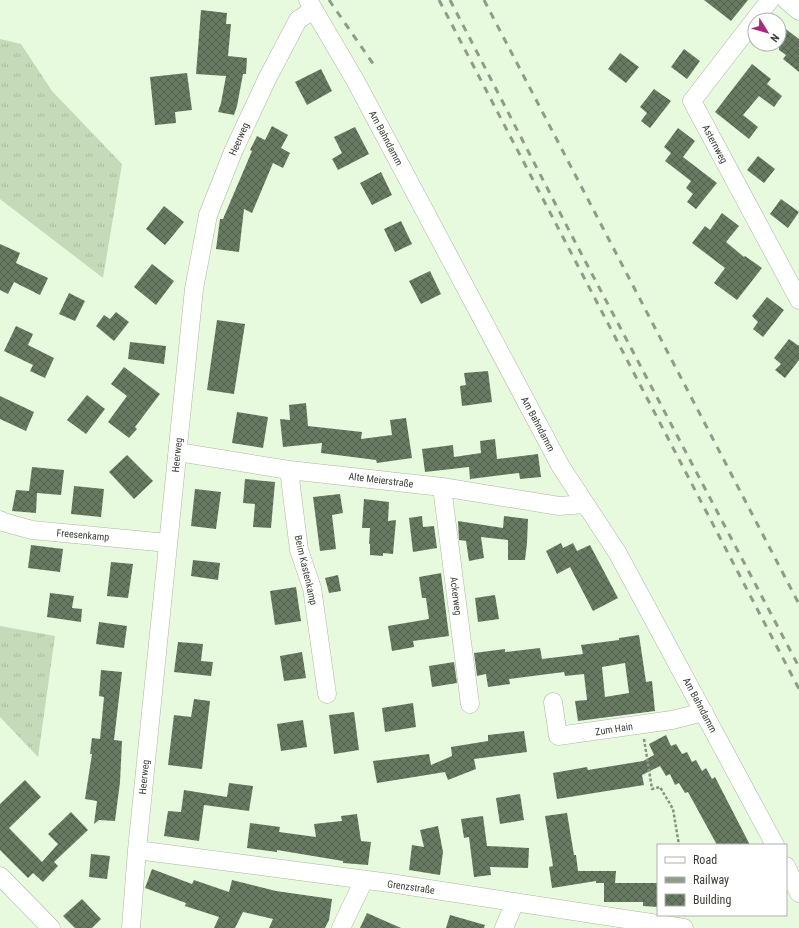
<svg xmlns="http://www.w3.org/2000/svg" width="799" height="928" viewBox="0 0 799 928" font-family="'Roboto Condensed',sans-serif">
<style>
.grass{fill:url(#grass-tufts)}
.building{fill:url(#building-cross-hatch);fill-rule:evenodd}
.lines{fill:none;stroke-linecap:round;stroke-linejoin:round}
.minor-casing{stroke:#a7b99f;stroke-width:19}
.path{stroke:#869381;stroke-width:2.5;stroke-dasharray:3 2;stroke-linecap:butt}
.minor{stroke:#fff;stroke-width:18}
.rail{stroke:#8f9c89;stroke-width:3;stroke-dasharray:7 7;stroke-linecap:butt}
.labels{text-anchor:middle;dominant-baseline:central;stroke-width:4;stroke-linejoin:round;paint-order:stroke}
.street-label{font-size:10px;fill:#373f34;stroke:#fff}
</style>
<defs>
<pattern id="grass-tufts" width="24" height="20" patternUnits="userSpaceOnUse"><rect width="24" height="20" fill="#c4dab9"/><path d="M3 7l-1-3M5 7V3M7 7l1-3M15 17l-1-3M17 17v-4M19 17l1-3" fill="none" stroke="#a9bca0"/></pattern>
<pattern id="building-cross-hatch" width="8" height="8" patternUnits="userSpaceOnUse"><rect width="8" height="8" fill="#697a62"/><path d="M0 0l8 8M0 8l8-8" fill="none" stroke="#53604e"/></pattern>
</defs>
<rect width="100%" height="100%" fill="#e7fade"/>
<path class="grass" d="M0 39 21 44 52 91 122 164 103 278 0 199Z
M0 626 55 636 38 757 0 717Z"/>
<path class="building" d="M704 0H748L731 21Z
M201 10 227 13 226 24H231L228 56 247 58 246 74H243L237 106 234 115 218 112 221 103 226 76 196 74Z
M779 24 799 39V72L783 59 786 55 779 50Z
M684 49 700 61 687 79 671 67Z
M620 53 639 67 626 83 608 69Z
M752 64 771 79 767 84 782 96 774 107 759 96 743 115 758 127 749 139 715 112Z
M321 69 332 91 307 105 295 82Z
M187 73 192 110 175 112 176 123 155 125 150 77Z
M654 89 671 101 650 128 641 121 647 113 640 107Z
M272 126 288 135 281 148 290 153 283 168 273 163 252 213 244 209 239 252 216 249 220 219H223L252 151 250 150 257 136 265 140Z
M355 127 369 154 338 170 332 159 342 153 334 137Z
M678 128 695 141 683 157 717 183 696 209 687 202 693 194 686 188 691 181 665 161 671 153 664 147Z
M758 156 775 169 764 183 747 170Z
M381 172 392 195 372 205 360 183Z
M781 199 799 212 788 228 770 214Z
M164 206 184 222 165 245 146 229Z
M722 213 739 226 726 242 744 257 745 256 762 268 737 300 714 283 725 268 692 243 705 226 710 230Z
M401 221 412 244 395 252 384 229Z
M0 244 20 253 16 263 48 278 40 295 14 282 8 294 0 290Z
M152 264 174 281 156 305 134 287Z
M430 271 441 294 421 304 409 281Z
M69 293 85 301 75 321 59 314Z
M767 297 784 310 763 337 753 329 758 322 752 316Z
M116 312 129 322 114 341 96 326 104 315 110 319Z
M217 320 245 324 234 394 207 390Z
M16 326 33 334 28 345 54 358 45 378 30 371 33 365 4 351Z
M789 339 799 346V360L785 378 775 370 781 364 774 358Z
M130 342 166 346 164 364 128 359Z
M124 367 160 394 135 427 137 429 129 438 108 422 127 396 111 384Z
M488 371 492 402 462 406 460 386 466 385 464 373Z
M87 395 105 409 86 434 67 420Z
M0 396 34 412 26 431 0 419Z
M306 403 308 426 362 432 361 439 392 435 390 420 406 418 412 458 377 463 376 460 321 453 322 443 283 447 280 419 290 420 289 405Z
M237 412 268 417 263 448 232 443Z
M495 439 497 459 538 454 541 477 520 479 519 473 470 479 469 467 425 472 422 449 453 445 454 457 481 453 480 441Z
M127 455 153 481 134 499 109 472Z
M32 467 64 470 61 495 37 493 36 513 12 511 16 490 29 491Z
M245 479 275 482 271 528 253 527 255 504 243 503Z
M74 486 104 489 101 517 71 514Z
M195 489 221 492 216 529 191 526Z
M340 494 343 513 332 515 336 549 320 551 313 497Z
M364 499 389 502 388 521 396 520 393 554 383 553V556L370 555V544H369L370 528H362Z
M422 516 423 527 434 526 437 548 413 552 409 518Z
M504 516 528 519 527 543 525 560H508V540L481 537 484 558 469 561 466 541 459 540 458 521 503 528Z
M561 543 563 548 573 543 577 551 590 545 618 598 593 611 570 567 557 574 546 551Z
M31 545 63 549 60 572 28 568Z
M193 560 220 563 218 580 191 576Z
M111 562 133 564 128 598 107 596Z
M441 573 449 636 413 641 414 647 392 651 388 626 429 619 426 598H422L419 577Z
M338 575 341 591 329 593 325 578Z
M296 587 301 621 275 625 270 591Z
M50 593 74 596 72 608 82 609 81 622 47 617Z
M495 595 499 619 478 622 475 598Z
M99 622 127 626 124 648 96 644Z
M639 635 646 682 652 681 655 711 578 721 575 701 587 700 584 674 565 676 564 672 509 679 510 684 488 687 486 674 477 676 474 653 505 649V652L540 648 542 659 583 654 581 645 619 640V638ZM625 663 629 693 605 697 602 667Z
M178 642 203 644 201 661 213 662 211 676 174 672Z
M302 652 306 678 284 681 280 656Z
M454 662 457 683 432 687 429 666Z
M101 670 122 672 114 740 122 741 120 782 115 821 99 820 94 824 97 801 85 799 92 754H90L92 738 100 739 104 697 99 696Z
M194 699 210 701 202 769 168 765 174 715 191 717Z
M413 703 416 727 385 732 382 708Z
M354 712 359 750 334 754 329 715Z
M303 720 307 747 281 751 277 724Z
M524 731 527 752 474 759 476 769 448 780 445 772 377 783 373 761 429 754 431 765 452 756 451 747 488 741V735Z
M666 735 671 746 676 744 682 754 687 752 692 762 696 760 702 771 706 768 712 779 715 777 750 845H717L688 792 685 793 679 783 675 785 670 774 666 776 660 766 642 775 644 785 557 799 553 773 587 767 588 770 643 761 654 755 649 744Z
M25 780 41 797 9 828 42 862 58 844 48 834 71 812 88 830 54 862 58 866 43 882 33 873 28 878 0 850V804Z
M229 783 253 786 249 811 204 805 199 841 164 836 168 811 181 812 184 790 227 797Z
M520 794 524 820 500 824 496 798Z
M567 813 574 855H576L578 871H616L615 883H658V907L643 906V902H604V883H596V881L552 888 549 867 553 866 545 816Z
M357 814 361 841 371 842 368 865 343 863V861L277 850V852L247 848 250 823 280 827 279 832 316 837 314 824 342 821 341 816Z
M483 816 487 846 529 848 528 868 490 867 491 875 474 877 469 837 464 838 461 819Z
M438 826 443 852 440 875 409 870 412 845 424 847 420 830Z
M91 854 110 856 107 879 89 877Z
M152 869 192 884 194 880 229 892 232 880 276 891 332 899 329 920 325 928H269L273 919 243 912 235 928H214L219 917 185 906 186 903 145 888Z
M82 899 101 919 92 928H75L63 916Z
M367 913 401 928H360Z
M450 915 485 925 484 928H446Z"/>
<g class="lines">
<defs>
<path id="minor" d="M308 0 355 80 561 467 617 552 775 845
M770 0 692 101 799 300
M786 0 799 11
M178 452 289 470 442 487 559 506 585 504
M289 470 299 550 312 588 327 694
M442 487 470 704
M0 520 3 522 32 530 168 543
M553 702 558 736 672 720 704 712
M137 850 390 883 684 928
M786 866 799 893
M0 876 51 928
M131 928 137 850 194 289 208 215 233 152 267 79 298 20 313 10
M341 928 364 880
M504 928 515 902"/>
</defs>
<use href="#minor" class="minor-casing"/>
<path class="path" d="M644 739 652 789 660 787 673 809 679 845"/>
<use href="#minor" class="minor"/>
<path class="rail" d="M329 0 374 65
M439 0 799 689
M450 0 572 236 799 667
M484 0 799 604"/>
</g>
<g class="labels">
<g class="street-label">
<text transform="translate(386 138) rotate(62)">Am Bahndamm</text>
<text transform="translate(239 139) rotate(-66)">Heerweg</text>
<text transform="translate(715 144) rotate(62)">Asternweg</text>
<text transform="translate(538 424) rotate(62)">Am Bahndamm</text>
<text transform="translate(177 455) rotate(-84)">Heerweg</text>
<text transform="translate(381 480) rotate(7)">Alte Meierstraße</text>
<text transform="translate(83 535) rotate(5)">Freesenkamp</text>
<text transform="translate(306 570) rotate(77)">Beim Kastenkamp</text>
<text transform="translate(456 596) rotate(83)">Ackerweg</text>
<text transform="translate(700 705) rotate(62)">Am Bahndamm</text>
<text transform="translate(614 729) rotate(-9)">Zum Hain</text>
<text transform="translate(144 777) rotate(-84)">Heerweg</text>
<text transform="translate(411 887) rotate(8)">Grenzstraße</text>
</g>
</g>
<rect x="657" y="844" width="130" height="72" fill="#ffffff" stroke="#afb2ae"/>
<rect x="665" y="857" width="20" height="6" fill="#ffffff" stroke="#afb2ae"/>
<text x="693" y="864" font-size="12" fill="#373f34">Road</text>
<rect x="665" y="877" width="20" height="6" fill="#8f9c89" stroke="#afb2ae"/>
<text x="693" y="884" font-size="12" fill="#373f34">Railway</text>
<rect x="665" y="894" width="20" height="12" fill="url(#building-cross-hatch)" stroke="#afb2ae"/>
<text x="693" y="904" font-size="12" fill="#373f34">Building</text>
<g transform="translate(767 32) rotate(127)"><circle r="19" fill="#ffffff" stroke="#afb2ae"/>
<path d="M0-3L7 15L0 10L-7 15Z" fill="#a7297b"/>
<text y="-6" font-size="11" font-weight="bold" text-anchor="middle" fill="#373f34">N</text>
</g>
</svg>
